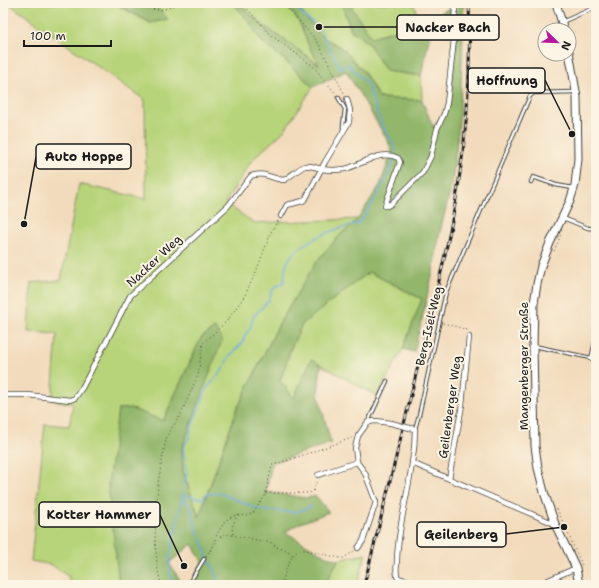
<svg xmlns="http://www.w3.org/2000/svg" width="599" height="588" viewBox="0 0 599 588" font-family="'Shantell Sans',sans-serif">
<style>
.green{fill:#b8d47a;stroke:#6a784b}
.forest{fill:#92b66a;stroke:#576943}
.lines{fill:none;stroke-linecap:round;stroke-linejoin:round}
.stream{stroke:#6aa8dc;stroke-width:1.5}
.service-casing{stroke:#3c3934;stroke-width:4.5}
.minor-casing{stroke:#3c3934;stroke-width:6}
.secondary-casing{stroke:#3c3934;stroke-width:9}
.path{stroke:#3c3934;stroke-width:1;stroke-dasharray:1 3;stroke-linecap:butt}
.service{stroke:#fff;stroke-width:2.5}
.minor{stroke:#fff;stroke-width:4.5}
.secondary{stroke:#fff;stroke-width:7}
.rail-casing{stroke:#1c1c1c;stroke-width:3}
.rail{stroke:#fcf5e5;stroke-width:1.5;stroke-dasharray:4.5;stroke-linecap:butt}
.minor-bridge-casing{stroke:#3c3934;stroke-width:6;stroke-linecap:butt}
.minor-bridge{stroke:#fff;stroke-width:4.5}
.labels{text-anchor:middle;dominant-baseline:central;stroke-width:4;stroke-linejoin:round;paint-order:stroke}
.street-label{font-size:12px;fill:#1c1c1c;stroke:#fcf5e5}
.leader{fill:none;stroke:#1c1c1c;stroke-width:1.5}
.callout-dot{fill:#1c1c1c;stroke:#fcf5e5;stroke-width:1.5}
.callout{fill:#fcf5e5;stroke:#1c1c1c;stroke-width:1.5}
.callout-label{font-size:13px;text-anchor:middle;font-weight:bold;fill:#1c1c1c}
</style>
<rect width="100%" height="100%" fill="#fcf5e5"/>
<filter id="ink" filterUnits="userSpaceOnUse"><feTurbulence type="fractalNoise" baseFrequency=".025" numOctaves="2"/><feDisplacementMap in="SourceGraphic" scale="8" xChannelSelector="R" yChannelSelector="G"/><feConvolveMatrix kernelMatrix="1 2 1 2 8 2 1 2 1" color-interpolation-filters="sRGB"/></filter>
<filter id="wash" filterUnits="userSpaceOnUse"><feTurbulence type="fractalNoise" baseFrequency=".012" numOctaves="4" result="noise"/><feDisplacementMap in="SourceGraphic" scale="16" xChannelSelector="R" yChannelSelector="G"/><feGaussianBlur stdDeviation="0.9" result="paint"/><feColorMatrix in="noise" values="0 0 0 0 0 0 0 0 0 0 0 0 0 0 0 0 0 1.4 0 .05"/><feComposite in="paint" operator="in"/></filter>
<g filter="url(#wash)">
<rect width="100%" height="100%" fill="#f2dbbc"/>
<path class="green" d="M8 3H118L119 6 150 23 168 19 150 3H233L250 23 261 41 289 64 313 87 284 131 252 160 225 203 254 223 358 219 339 236 316 262 279 324 237 409 199 517 183 471 182 448 191 423 215 328 201 338 163 421 130 408 120 585H69V577L52 565 31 561 45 424 69 426 73 404 52 400 57 334 28 332 31 283 61 280 79 184 146 199 145 100Z
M238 3H279C300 12 302 31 310 49 313 54 317 60 320 65L260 23Z
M297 3H341L351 30 369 44 386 71 421 76 422 100 379 98 364 72 341 47 322 37 301 11Z
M349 3H413L421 23 371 37Z
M369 272 422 299 403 349 377 396 312 360 294 398 280 381 291 348 302 324Z
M366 554 357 585H325L338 560Z"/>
<path class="forest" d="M118 3H150L156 6 168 19 151 23 119 6Z
M233 3H238L260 23 319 65C317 59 313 54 310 48 302 31 299 12 279 3H297L301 11 322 37 341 47 364 72 379 98 422 100 433 127 449 106 458 3H464L460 113 456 151 451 188 439 236 433 272 414 352 403 349 422 299 369 272 302 324 291 348 280 381 294 398 311 359 321 365 318 394 331 443 272 463 266 492 306 498 316 496 329 512 298 524 285 532 326 556 338 560 325 585H189L195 576 202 562 192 544 169 563 183 585H119L108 485 118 409 130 408 163 421 201 338 215 328 222 340 182 448 183 471 199 517 237 409 279 324 316 262 339 236 358 219 380 185 392 152 388 141 346 71 313 87 289 64 261 41 250 23Z
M341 3H349L371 37 421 23 452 7 450 35 430 34 421 76 386 71 369 44 351 30Z"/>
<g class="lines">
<path class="stream" d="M293 3 304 16 319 27 340 68 349 65 359 76 367 83 381 124 388 134 395 148V152
M183 495 203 499 206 494 220 493 258 509 270 511 297 512 312 506
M182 498 191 507 196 529 202 540 208 560 215 570 219 585
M174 585 170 572V557L187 473 183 448 189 438 192 426 207 388 222 371 229 357 243 342 245 335 250 329 253 317 269 300 272 290 277 286 284 282C285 277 284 268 287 263 297 241 337 228 359 223 375 201 385 184 394 158"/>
</g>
</g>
<g filter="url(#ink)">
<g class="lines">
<defs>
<path id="service" d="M562 22 596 7
M338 97 345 109 343 126V130
M531 182 533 177 556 185 573 188
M563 218 588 228 596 229
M534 346 596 359
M591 359 596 338
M368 422 387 381
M415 429 419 415 446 292 530 96 534 93 574 92
M188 585 204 559"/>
<path id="minor" d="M281 216 287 205 303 201 306 198 325 162 349 122 350 110 347 99
M3 395H28L70 400 75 398 82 388 130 296 228 206 251 176C263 171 272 179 284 180 290 177 299 168 305 166 310 165 317 168 323 169 330 171 338 170 345 169 362 165 380 149 398 158L400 162 385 206H387L391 204 423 172 431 156 437 129 444 114 447 103 454 39 455 3
M410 428 415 429C415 440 414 452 412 463 408 495 398 527 397 560 397 566 395 573 398 578L422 585
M412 463 555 524
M318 475 357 462
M449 479 462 405 469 337
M358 548 363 541 376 502 365 473 357 462 355 448 358 436 368 422 376 421 391 423
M537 585 576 568"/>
<path id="secondary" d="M556 3 564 30
M569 52 577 97 578 159 575 185 570 201 550 243 541 266 537 284 534 303 533 346 535 446 538 468 544 492 555 524 576 568 579 585"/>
</defs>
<use href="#service" class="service-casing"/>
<use href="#minor" class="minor-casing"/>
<use href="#secondary" class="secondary-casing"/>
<path class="path" d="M143 3C153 14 167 10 178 3
M242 3 271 35 313 66 336 94
M283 3 317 41 344 93
M569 35 572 47
M554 251 561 235
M443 323 468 330V331
M266 493H310L314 490 317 480
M557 509 582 565
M233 534 232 527 237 516
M210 551 218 532 225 521 233 516 248 515 253 513 265 496 272 465 289 460 352 438
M206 556 222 535 226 534 272 543C280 552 286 546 293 556
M118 585 119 584 120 585
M161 585 157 565 155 537 158 483 166 439 171 429 180 416 198 375 203 343 227 321 244 297 256 272 271 232 278 221
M282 585C284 576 289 553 301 550 307 549 332 557 341 558H344L354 551"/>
<use href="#service" class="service"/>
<use href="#minor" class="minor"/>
<use href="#secondary" class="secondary"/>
<defs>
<path id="rail" d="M364 585C382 514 400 442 417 370 432 310 448 249 458 187 468 126 471 65 469 3"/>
</defs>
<use href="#rail" class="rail-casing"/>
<use href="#rail" class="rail"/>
<defs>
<path id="minor-bridge" d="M391 423 410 428"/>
</defs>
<use href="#minor-bridge" class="minor-bridge-casing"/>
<use href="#minor-bridge" class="minor-bridge"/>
</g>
</g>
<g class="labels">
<g class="street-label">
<text transform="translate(154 261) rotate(-43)">Nacker Weg</text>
<text transform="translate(429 326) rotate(-77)">Berg-Isel-Weg</text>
<text transform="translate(524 366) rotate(-90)">Mangenberger Straße</text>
<text transform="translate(450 407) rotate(-82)">Geilenberger Weg</text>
</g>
</g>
<path class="leader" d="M319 27L397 27M572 134L545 80M24 224L36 157M184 566L160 515M564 527L506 534"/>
<g class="callout-dot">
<circle cx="319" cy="27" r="4"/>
<circle cx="572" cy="134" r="4"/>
<circle cx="24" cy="224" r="4"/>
<circle cx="184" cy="566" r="4"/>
<circle cx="564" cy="527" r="4"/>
</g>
<g class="callout">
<rect x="397" y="15" width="102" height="25" rx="4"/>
<rect x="468" y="68" width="77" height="25" rx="4"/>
<rect x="36" y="144" width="95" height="25" rx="4"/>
<rect x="39" y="502" width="121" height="25" rx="4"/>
<rect x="417" y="522" width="89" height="25" rx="4"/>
</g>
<g class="callout-label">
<text x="448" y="32">Nacker Bach</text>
<text x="507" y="85">Hoffnung</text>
<text x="84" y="161">Auto Hoppe</text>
<text x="99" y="519">Kotter Hammer</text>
<text x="461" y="539">Geilenberg</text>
</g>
<rect width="599" height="588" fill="none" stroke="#fcf5e5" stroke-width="16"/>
<g transform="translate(557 42) rotate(113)"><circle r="19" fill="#fcf5e5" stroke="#a29e95"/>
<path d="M0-3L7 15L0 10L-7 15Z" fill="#b5179e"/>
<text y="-6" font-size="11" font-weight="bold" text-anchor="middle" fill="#1c1c1c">N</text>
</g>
<path d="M24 40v6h87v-6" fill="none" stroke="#1c1c1c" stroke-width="2"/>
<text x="30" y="40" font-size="12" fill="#1c1c1c" stroke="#fcf5e5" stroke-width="3" paint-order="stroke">100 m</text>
</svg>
